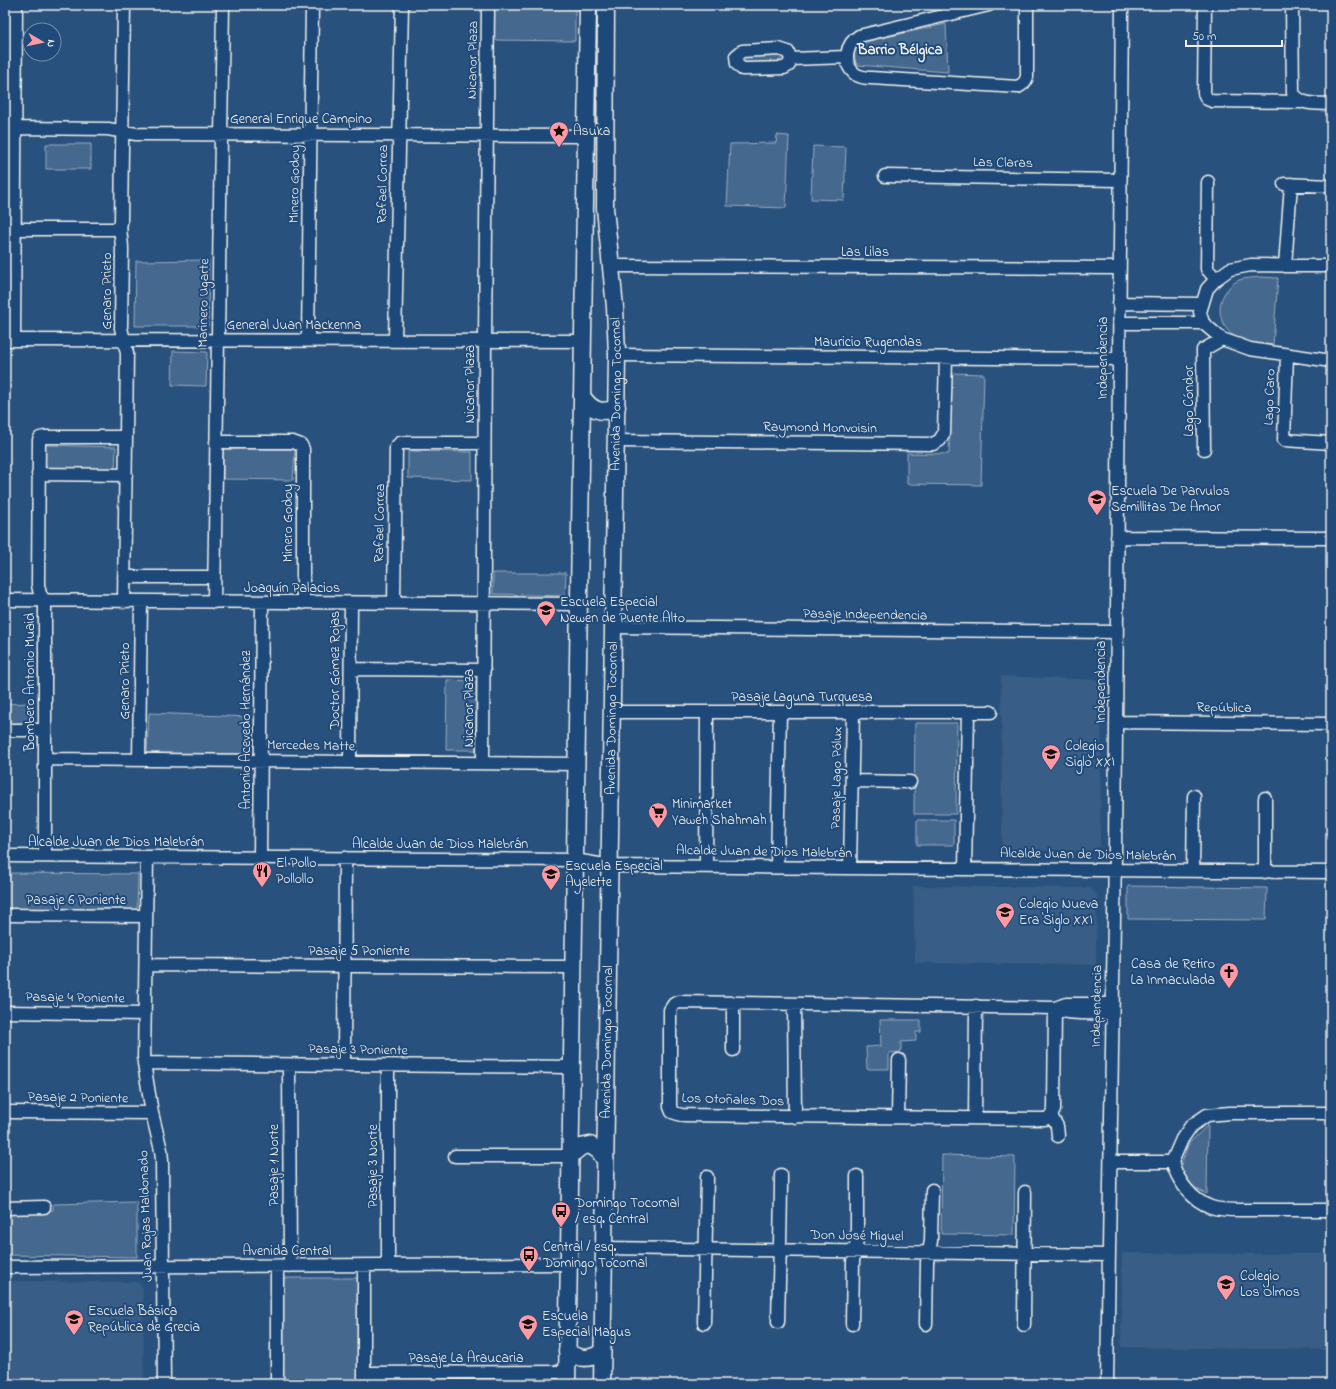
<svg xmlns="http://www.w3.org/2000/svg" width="1336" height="1389" viewBox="0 0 1336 1389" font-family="'Indie Flower',sans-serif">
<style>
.built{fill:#375d86}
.green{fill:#45688e;stroke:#9cacbb}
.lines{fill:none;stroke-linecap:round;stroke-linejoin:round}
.minor-casing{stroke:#f4f1e8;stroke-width:15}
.major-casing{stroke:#f4f1e8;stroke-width:19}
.minor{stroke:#1f4a7a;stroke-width:12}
.major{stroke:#1f4a7a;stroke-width:16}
.labels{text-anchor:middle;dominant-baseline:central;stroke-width:4;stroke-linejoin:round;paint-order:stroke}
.street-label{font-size:14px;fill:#f4f1e8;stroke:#1f4a7a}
.poi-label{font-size:14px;fill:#f4f1e8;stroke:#1f4a7a;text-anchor:start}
.neighbourhood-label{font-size:15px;font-weight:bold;fill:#f4f1e8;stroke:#1f4a7a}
</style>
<rect width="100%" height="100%" fill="#28517e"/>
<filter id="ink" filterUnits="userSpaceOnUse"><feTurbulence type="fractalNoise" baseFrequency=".025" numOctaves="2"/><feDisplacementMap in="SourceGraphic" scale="8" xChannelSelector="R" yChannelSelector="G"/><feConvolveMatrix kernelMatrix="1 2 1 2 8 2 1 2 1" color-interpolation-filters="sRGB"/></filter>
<g filter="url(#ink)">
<path class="built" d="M1001 676 1102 680 1100 846 1093 851 1002 850Z
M913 886 1090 888 1097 895 1096 965 915 963Z
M1122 1253 1331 1254V1350L1121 1347Z
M5 1281 137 1282 143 1288 144 1384H5Z"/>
<path class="green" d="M492 5H575V41L492 40Z
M946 24 948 72 857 65C853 56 854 50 859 43Z
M774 53 784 57 775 64H750L741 61 747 54Z
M777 135 789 136 786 208 727 206 730 144 776 143Z
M46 144H91V169H46Z
M813 146 846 147 844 200 811 199Z
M209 260 208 326H135L136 261Z
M1260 277 1278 278 1273 345C1262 343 1248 344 1237 338 1220 328 1214 306 1227 290 1230 286 1234 282 1239 280 1245 278 1253 278 1260 277Z
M173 351 207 352 206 386 172 385Z
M951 373 984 374 981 485 907 484V453L949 454Z
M45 445 116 447 115 469 45 468Z
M223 449H295L293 480 223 479Z
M408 451 472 452V480L408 478Z
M493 573H566L565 596 493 594Z
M447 680 476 681V750H446Z
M33 703 31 723 5 724V704Z
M149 713 250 717 249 754 147 753Z
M915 723H957L956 814H914Z
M917 820H954V845H917Z
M5 873 138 874 137 912 5 911Z
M1128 886 1267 888 1266 920 1128 919Z
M880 1020H921V1032H916V1041L901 1042V1052L889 1053V1069H867L866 1047 881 1046Z
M1208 1125 1207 1194 1192 1187 1180 1167 1189 1143Z
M942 1155 1015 1157 1014 1235 941 1234Z
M137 1202V1257L5 1255V1213L53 1210V1204Z
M283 1278H360L359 1384H282Z"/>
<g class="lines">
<defs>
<path id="minor" d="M989 5 859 36C846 44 842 63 855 74 860 77 865 78 871 78L1018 87 1024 83 1027 77V5
M1205 5 1204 93 1207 99 1212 101 1302 102
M1292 5 1293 93C1301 106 1317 103 1331 104
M779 49 788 52 791 59 789 65 784 68 746 69H742L737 64 736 56 742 51Z
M791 59 847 57
M15 128 108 129 136 134 586 136
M885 176 1120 180
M1208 182 1207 269 1216 279
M1284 184 1331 186
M14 229H115L119 227
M611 266 1119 268
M1285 266 1291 184
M1119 303 1202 304
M1119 323H1203
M1203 323 1200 312 1207 289 1216 279 1230 269 1251 265 1331 266
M1203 323 1222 339 1250 349 1331 361
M5 340 583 341
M14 340 16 5
M308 340 312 5
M395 341 402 5
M617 355 1118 359
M1287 355 1284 440 1331 443
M616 441 933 444 940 440 944 433 946 358
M216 442H293L301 445 303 449V603
M1204 449 1203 350 1222 339
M38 474 126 475
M1117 537 1331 538
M124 577H214
M5 600 579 604
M124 602 127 353 121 328 122 249C122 239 119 231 121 222L124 5
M214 602 223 5
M394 603 396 447 400 443H484
M614 627 1117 632
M351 669 484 670
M613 712H991
M1116 722 1331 724
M5 730H45
M45 759 576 764
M139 760 141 602
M350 762 351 603
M483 763 485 341 488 5
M852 781 910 782
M1265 798V872
M5 856 575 860 610 866 1331 872
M45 856V601L40 594 38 585 39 440 40 438 45 437H126
M147 857 144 1063 152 1113 161 1150 162 1160 164 1384
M260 858 262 602
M706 867 707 712
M777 867 780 712
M850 868 853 712
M965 869 968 712
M1193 871 1194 796
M5 915 146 916
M146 965 573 967
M794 1004 795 1117
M1055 1008 1054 1110 1051 1116 1045 1119 681 1115 672 1112 670 1107V1010L674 1004 679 1002 1055 1008 1066 1004H1112
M1055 1008C1065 1015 1098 1013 1112 1013
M5 1012 145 1014
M733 1050V1003
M144 1063 572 1067
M289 1065 290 1266
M344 1065 345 858
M388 1066V1265
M5 1112 152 1113
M1051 1116 1057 1126 1058 1136
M898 1117 899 1060
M975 1118 976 1006
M455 1156H570
M1111 1162H1172
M1172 1162 1182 1139 1191 1126 1207 1115 1230 1113H1331
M1172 1162C1178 1181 1191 1200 1211 1207 1222 1211 1239 1210 1251 1210 1278 1210 1304 1210 1331 1210
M5 1208 44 1207
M604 1248 1109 1255
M364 1266V1384
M5 1267 569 1264
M778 1322C779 1273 781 1224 781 1175
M704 1323 707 1177
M852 1324 853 1261 857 1240V1176
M926 1324 927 1262 931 1241 932 1190
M1024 1325 1025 1192
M364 1373 567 1372
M277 1384V1266
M1107 1384 1115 851 1122 5"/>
<g id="major">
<path d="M582 396C591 410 602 415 617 407"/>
<path d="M570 1156 581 1147 590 1145 599 1151 605 1160"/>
<path d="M567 1351C579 1360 590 1360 602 1352"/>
<path d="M567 1384 588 5"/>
<path id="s1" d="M602 1384 617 355 615 307 605 208 606 5"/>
</g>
</defs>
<use href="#minor" class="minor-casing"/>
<use href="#major" class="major-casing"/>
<use href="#minor" class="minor"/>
<use href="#major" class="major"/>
</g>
</g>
<defs>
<symbol id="sight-pin" viewBox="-11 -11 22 30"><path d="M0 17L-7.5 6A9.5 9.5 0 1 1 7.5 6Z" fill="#ff9aa2" stroke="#1f4a7a"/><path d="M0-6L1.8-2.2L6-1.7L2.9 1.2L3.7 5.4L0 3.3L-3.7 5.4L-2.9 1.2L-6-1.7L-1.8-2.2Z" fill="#111"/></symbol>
<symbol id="school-pin" viewBox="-11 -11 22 30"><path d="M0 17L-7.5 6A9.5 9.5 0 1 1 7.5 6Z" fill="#ff9aa2" stroke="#1f4a7a"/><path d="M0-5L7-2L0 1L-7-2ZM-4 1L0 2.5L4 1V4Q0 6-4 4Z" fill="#111"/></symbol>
<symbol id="supermarket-pin" viewBox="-11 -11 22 30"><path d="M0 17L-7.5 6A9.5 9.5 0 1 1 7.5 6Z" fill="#ff9aa2" stroke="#1f4a7a"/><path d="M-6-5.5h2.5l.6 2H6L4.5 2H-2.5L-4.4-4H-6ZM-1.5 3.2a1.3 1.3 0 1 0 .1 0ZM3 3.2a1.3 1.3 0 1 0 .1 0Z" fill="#111"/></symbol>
<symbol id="restaurant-pin" viewBox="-11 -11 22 30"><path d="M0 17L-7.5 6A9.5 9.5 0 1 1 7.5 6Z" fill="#ff9aa2" stroke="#1f4a7a"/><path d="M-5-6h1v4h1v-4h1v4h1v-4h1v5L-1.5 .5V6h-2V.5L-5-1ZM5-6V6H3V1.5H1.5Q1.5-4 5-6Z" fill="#111"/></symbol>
<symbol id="church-pin" viewBox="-11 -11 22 30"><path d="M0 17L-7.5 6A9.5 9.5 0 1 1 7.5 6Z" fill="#ff9aa2" stroke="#1f4a7a"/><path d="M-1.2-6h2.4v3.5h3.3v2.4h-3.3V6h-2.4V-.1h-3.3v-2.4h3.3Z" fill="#111"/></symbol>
<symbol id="bus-pin" viewBox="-11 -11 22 30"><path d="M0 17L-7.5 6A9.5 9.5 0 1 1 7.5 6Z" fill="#ff9aa2" stroke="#1f4a7a"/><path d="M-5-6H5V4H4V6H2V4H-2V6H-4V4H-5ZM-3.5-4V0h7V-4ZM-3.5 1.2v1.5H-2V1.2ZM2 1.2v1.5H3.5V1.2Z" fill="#111"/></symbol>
</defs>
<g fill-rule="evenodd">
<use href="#sight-pin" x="548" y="120" width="22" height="30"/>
<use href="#school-pin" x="1086" y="488" width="22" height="30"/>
<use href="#school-pin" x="535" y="599" width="22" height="30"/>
<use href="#school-pin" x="1040" y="743" width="22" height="30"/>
<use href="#supermarket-pin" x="647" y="801" width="22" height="30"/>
<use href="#restaurant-pin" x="251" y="860" width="22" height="30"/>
<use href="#school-pin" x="540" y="863" width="22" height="30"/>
<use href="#school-pin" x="994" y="901" width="22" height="30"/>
<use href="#church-pin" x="1218" y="961" width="22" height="30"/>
<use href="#bus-pin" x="550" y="1200" width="22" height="30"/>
<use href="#bus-pin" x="518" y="1244" width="22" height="30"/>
<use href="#school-pin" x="1215" y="1273" width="22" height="30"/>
<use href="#school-pin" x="63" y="1308" width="22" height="30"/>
<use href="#school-pin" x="517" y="1313" width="22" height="30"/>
</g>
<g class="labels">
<g class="street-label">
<text transform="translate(473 60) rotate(-89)">Nicanor Plaza</text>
<text x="301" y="119">General Enrique Campino</text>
<text transform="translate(1003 163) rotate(1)">Las Claras</text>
<text transform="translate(295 184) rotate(-89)">Minero Godoy</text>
<text transform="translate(383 184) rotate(-89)">Rafael Correa</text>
<text x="865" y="252">Las Lilas</text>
<text transform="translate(107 291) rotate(-90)">Genaro Prieto</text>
<text transform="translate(204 303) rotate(-89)">Marinero Ugarte</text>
<text x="294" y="325">General Juan Mackenna</text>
<text x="868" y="342">Mauricio Rugendas</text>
<text transform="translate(1103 358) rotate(-90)">Independencia</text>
<text transform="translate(470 384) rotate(-90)">Nicanor Plaza</text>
<text stroke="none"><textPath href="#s1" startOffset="990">Avenida Domingo Tocornal</textPath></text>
<text transform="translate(1270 397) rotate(-88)">Lago Caro</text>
<text transform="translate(1189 401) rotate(-90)">Lago Cóndor</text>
<text transform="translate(820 428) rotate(1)">Raymond Monvoisin</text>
<text transform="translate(288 523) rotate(-90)">Minero Godoy</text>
<text transform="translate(380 523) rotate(-89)">Rafael Correa</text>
<text x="292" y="588">Joaquín Palacios</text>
<text transform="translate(865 615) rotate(1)">Pasaje Independencia</text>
<text transform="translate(335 670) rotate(-90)">Doctor Gómez Rojas</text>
<text transform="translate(125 681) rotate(-90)">Genaro Prieto</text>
<text transform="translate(30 682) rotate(-90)">Bombero Antonio Muaid</text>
<text transform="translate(1101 682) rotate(-90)">Independencia</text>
<text x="802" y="697">Pasaje Laguna Turquesa</text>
<text transform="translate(469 708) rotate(-90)">Nicanor Plaza</text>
<text transform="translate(1224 708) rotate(1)">República</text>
<text stroke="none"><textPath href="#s1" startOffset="666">Avenida Domingo Tocornal</textPath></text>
<text transform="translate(246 730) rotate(-90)">Antonio Acevedo Hernández</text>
<text transform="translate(311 746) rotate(1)">Mercedes Matte</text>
<text transform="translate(837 778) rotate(-89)">Pasaje Lago Pólux</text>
<text x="116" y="842">Alcalde Juan de Dios Malebrán</text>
<text x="440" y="844">Alcalde Juan de Dios Malebrán</text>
<text transform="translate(764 852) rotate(1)">Alcalde Juan de Dios Malebrán</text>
<text transform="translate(1088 855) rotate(1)">Alcalde Juan de Dios Malebrán</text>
<text x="76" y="900">Pasaje 6 Poniente</text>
<text x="359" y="951">Pasaje 5 Poniente</text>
<text transform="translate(75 998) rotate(1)">Pasaje 4 Poniente</text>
<text transform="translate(1097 1006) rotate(-89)">Independencia</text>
<text stroke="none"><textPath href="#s1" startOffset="342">Avenida Domingo Tocornal</textPath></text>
<text transform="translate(358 1050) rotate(1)">Pasaje 3 Poniente</text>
<text transform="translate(78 1098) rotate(1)">Pasaje 2 Poniente</text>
<text transform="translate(733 1100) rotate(2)">Los Otoñales Dos</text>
<text transform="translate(274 1165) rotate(-90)">Pasaje 1 Norte</text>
<text transform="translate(373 1166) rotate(-90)">Pasaje 3 Norte</text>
<text transform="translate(146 1216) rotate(-92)">Juan Rojas Maldonado</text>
<text transform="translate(857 1236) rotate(1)">Don José Miguel</text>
<text x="287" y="1251">Avenida Central</text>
<text x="466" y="1358">Pasaje La Araucaria</text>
</g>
<g class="poi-label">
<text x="573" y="131">Asuka</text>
<text x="1111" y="491">Escuela De Parvulos<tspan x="1111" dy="16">Semillitas De Amor</tspan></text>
<text x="560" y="602">Escuela Especial<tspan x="560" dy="16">Newen de Puente Alto</tspan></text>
<text x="1065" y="746">Colegio<tspan x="1065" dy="16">Siglo XXI</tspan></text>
<text x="672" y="804">Minimarket<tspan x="672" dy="16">Yaweh Shahmah</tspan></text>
<text x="276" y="863">El Pollo<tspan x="276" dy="16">Pollollo</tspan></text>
<text x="565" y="866">Escuela Especial<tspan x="565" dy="16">Ayelette</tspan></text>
<text x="1019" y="904">Colegio Nueva<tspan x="1019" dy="16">Era Siglo XXI</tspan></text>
<text x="1215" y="964" text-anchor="end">Casa de Retiro<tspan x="1215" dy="16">La Inmaculada</tspan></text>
<text x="575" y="1203">Domingo Tocornal<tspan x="575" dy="16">/ esq. Central</tspan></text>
<text x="543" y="1247">Central / esq.<tspan x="543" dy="16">Domingo Tocornal</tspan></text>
<text x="1240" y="1276">Colegio<tspan x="1240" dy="16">Los Olmos</tspan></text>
<text x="88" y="1311">Escuela Básica<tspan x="88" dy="16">República de Grecia</tspan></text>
<text x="542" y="1316">Escuela<tspan x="542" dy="16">Especial Magus</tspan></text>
</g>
<g class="neighbourhood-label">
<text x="900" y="50">Barrio Bélgica</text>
</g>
</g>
<rect width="1336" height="1389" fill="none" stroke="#1f4a7a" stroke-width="20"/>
<rect x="10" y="10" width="1316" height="1369" fill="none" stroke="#f4f1e8" stroke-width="1.5" filter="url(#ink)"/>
<g transform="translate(42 42) rotate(99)"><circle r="19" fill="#1f4a7a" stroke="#748da6"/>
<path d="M0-3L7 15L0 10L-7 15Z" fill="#ff9aa2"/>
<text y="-6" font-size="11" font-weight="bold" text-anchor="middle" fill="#f4f1e8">N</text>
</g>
<path d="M1186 40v6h96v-6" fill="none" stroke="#f4f1e8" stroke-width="2"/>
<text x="1192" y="40" font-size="12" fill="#f4f1e8" stroke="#1f4a7a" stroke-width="3" paint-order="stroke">50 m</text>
</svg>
